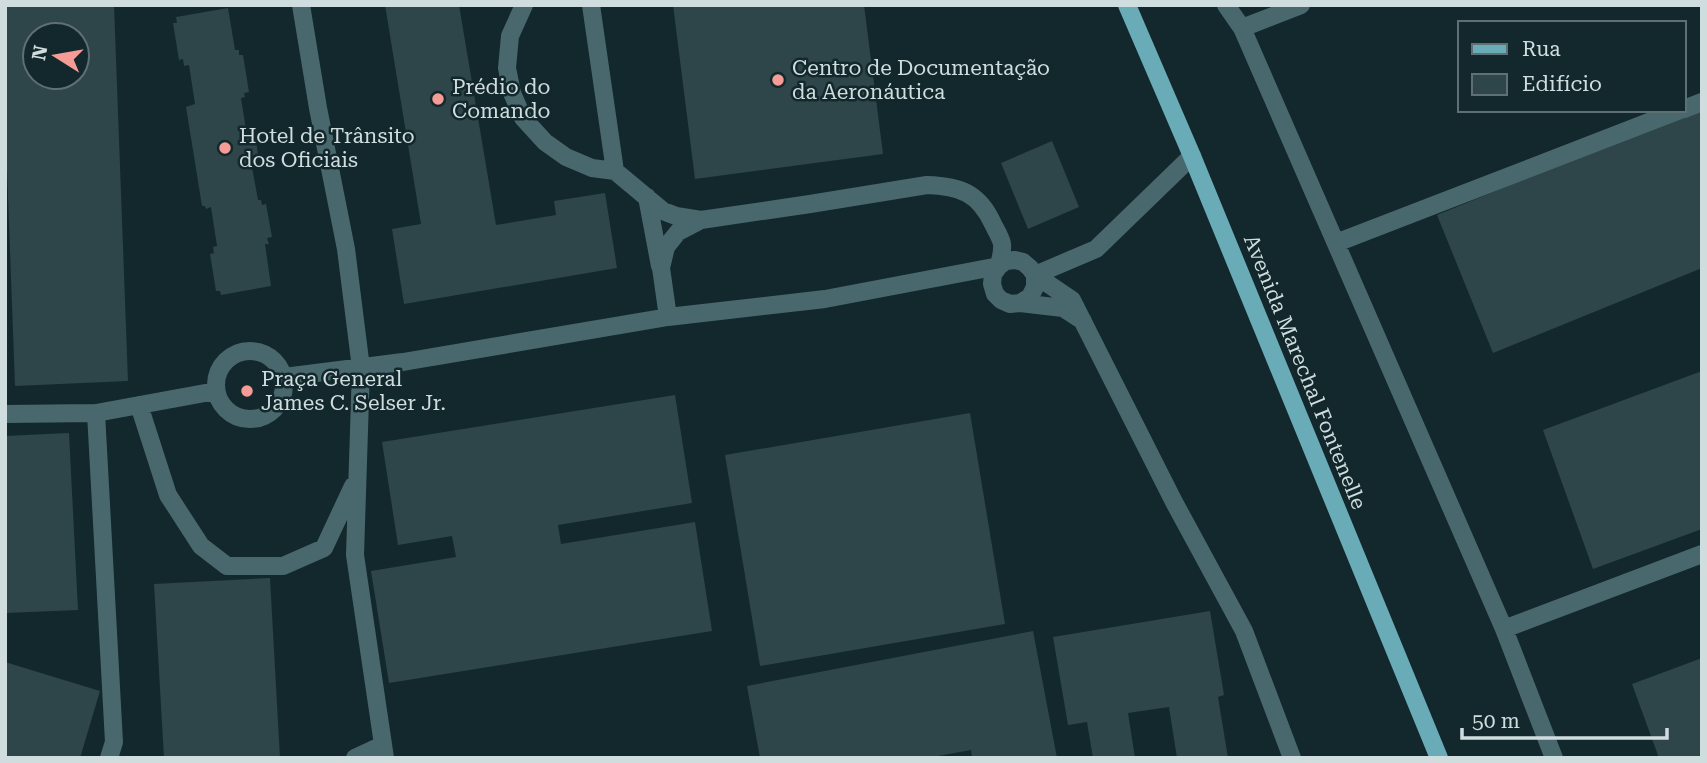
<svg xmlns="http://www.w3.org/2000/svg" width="1707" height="763" viewBox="0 0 1707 763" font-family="'Roboto Serif',serif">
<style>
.building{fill:#2e4549;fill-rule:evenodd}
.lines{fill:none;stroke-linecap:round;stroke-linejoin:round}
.minor{stroke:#49686e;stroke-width:18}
.major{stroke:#69acb8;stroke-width:18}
.poi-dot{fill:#f59c96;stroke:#13282c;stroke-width:2.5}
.labels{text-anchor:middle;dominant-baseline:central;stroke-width:5;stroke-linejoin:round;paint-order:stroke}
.poi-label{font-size:21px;fill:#d0dddf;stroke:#13282c;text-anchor:start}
.street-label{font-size:21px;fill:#d0dddf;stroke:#13282c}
</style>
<rect width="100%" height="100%" fill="#13282c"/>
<path class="building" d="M5 5H114L128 381 15 386 5 115ZM35 35H77V77H35Z
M385 5H459L496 225 556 215 554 201 605 193 617 268 404 304 392 229 421 224Z
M673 5H864L883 154 695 179Z
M228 8 235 50H239V55H243L249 92 244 93 245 97 241 98 247 136 255 135 259 160 251 162 258 200H261L262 205 266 204 272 237 267 238 269 244H265L271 286 221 295 220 291H216L210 254 214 253 213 247 217 246 211 207 206 209 205 206H202L186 107 195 104 189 65 184 66 183 59 179 60 173 23H177L176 17Z
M1702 106V268L1493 353 1437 215Z
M1052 141 1079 207 1028 229 1001 163Z
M1702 371V529L1593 569 1543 430Z
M675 395 692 503 558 525 561 544 695 522 712 631 389 683 371 571 456 557 452 536 398 545 382 442Z
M970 413 1005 624 760 666 725 455Z
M69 433 78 610 6 613 5 436Z
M270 578 280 758H164L154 584Z
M1210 611 1224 695 1218 697 1228 758H1177L1169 707 1128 713 1135 758H1093L1087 722 1068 725 1053 637Z
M1033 631 1057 758H972L971 750 927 758H760L747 686Z
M1702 658V758H1659L1632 684Z
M5 662 100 691 80 758H5Z"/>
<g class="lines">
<path class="minor" d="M301 5 318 108 346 249 361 368 355 555 385 758
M591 5 615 171
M1226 5 1242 28 1504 629 1554 758
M1242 28 1301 5
M1684 109 1702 102
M647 197 660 266
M1336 243 1680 110
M1035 275V287L1030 297 1020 303 1010 304 1001 300 995 294 992 284 993 274 999 266 1006 261 1015 260 1023 262 1030 268 1035 275 1072 300 1174 502 1244 631 1292 758
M1035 275 1096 249 1192 156
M1020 303 1063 308 1083 321
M668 317 661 268 666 247 678 232 701 220
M216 385a34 34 0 1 1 68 0a34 34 0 1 1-68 0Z
M284 377 403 362 668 317 825 299 999 266C1000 260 1003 251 1002 244 1001 238 996 230 993 224 979 193 960 186 927 185L810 204 701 220 676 216 663 211 615 171 592 168 566 157 545 142 523 118 512 93 507 68 510 36 524 5
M139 405 168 495 201 546 227 566H283L324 548 353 486
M96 413 114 742 109 758
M5 414 96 413 216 391
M1504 629 1702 554
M355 758 383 745"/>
<path class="major" d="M1127 5 1192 156 1439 758"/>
</g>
<g class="poi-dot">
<circle cx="778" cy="80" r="7"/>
<circle cx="438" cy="99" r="7"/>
<circle cx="225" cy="148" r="7"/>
<circle cx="247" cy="391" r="7"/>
</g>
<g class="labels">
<g class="poi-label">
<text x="792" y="68">Centro de Documentação<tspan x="792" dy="24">da Aeronáutica</tspan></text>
<text x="452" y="87">Prédio do<tspan x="452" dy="24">Comando</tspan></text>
<text x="239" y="136">Hotel de Trânsito<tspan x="239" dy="24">dos Oficiais</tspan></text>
<text x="261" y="379">Praça General<tspan x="261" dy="24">James C. Selser Jr.</tspan></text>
</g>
<g class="street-label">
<text transform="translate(1305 372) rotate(68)">Avenida Marechal Fontenelle</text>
</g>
</g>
<rect width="1707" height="763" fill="none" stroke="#d0dddf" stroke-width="14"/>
<rect x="1458" y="21" width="228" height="91" fill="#13282c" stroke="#5f7074" stroke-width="2"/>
<rect x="1472" y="44" width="35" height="10" fill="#69acb8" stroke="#5f7074" stroke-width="2"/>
<text x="1522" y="56" font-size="21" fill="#d0dddf">Rua</text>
<rect x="1472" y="74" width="35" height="21" fill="#2e4549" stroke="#5f7074" stroke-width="2"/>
<text x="1522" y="91" font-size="21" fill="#d0dddf">Edifício</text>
<g transform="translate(56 56) rotate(281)"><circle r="33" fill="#13282c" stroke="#5f7074" stroke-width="2"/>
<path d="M0-5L12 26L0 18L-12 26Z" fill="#f59c96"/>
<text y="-10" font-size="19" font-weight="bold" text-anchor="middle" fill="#d0dddf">N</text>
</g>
<path d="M1462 728v10h205v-10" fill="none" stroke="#d0dddf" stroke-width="3.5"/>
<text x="1472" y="728" font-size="21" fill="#d0dddf" stroke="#13282c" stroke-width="5" paint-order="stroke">50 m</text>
</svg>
